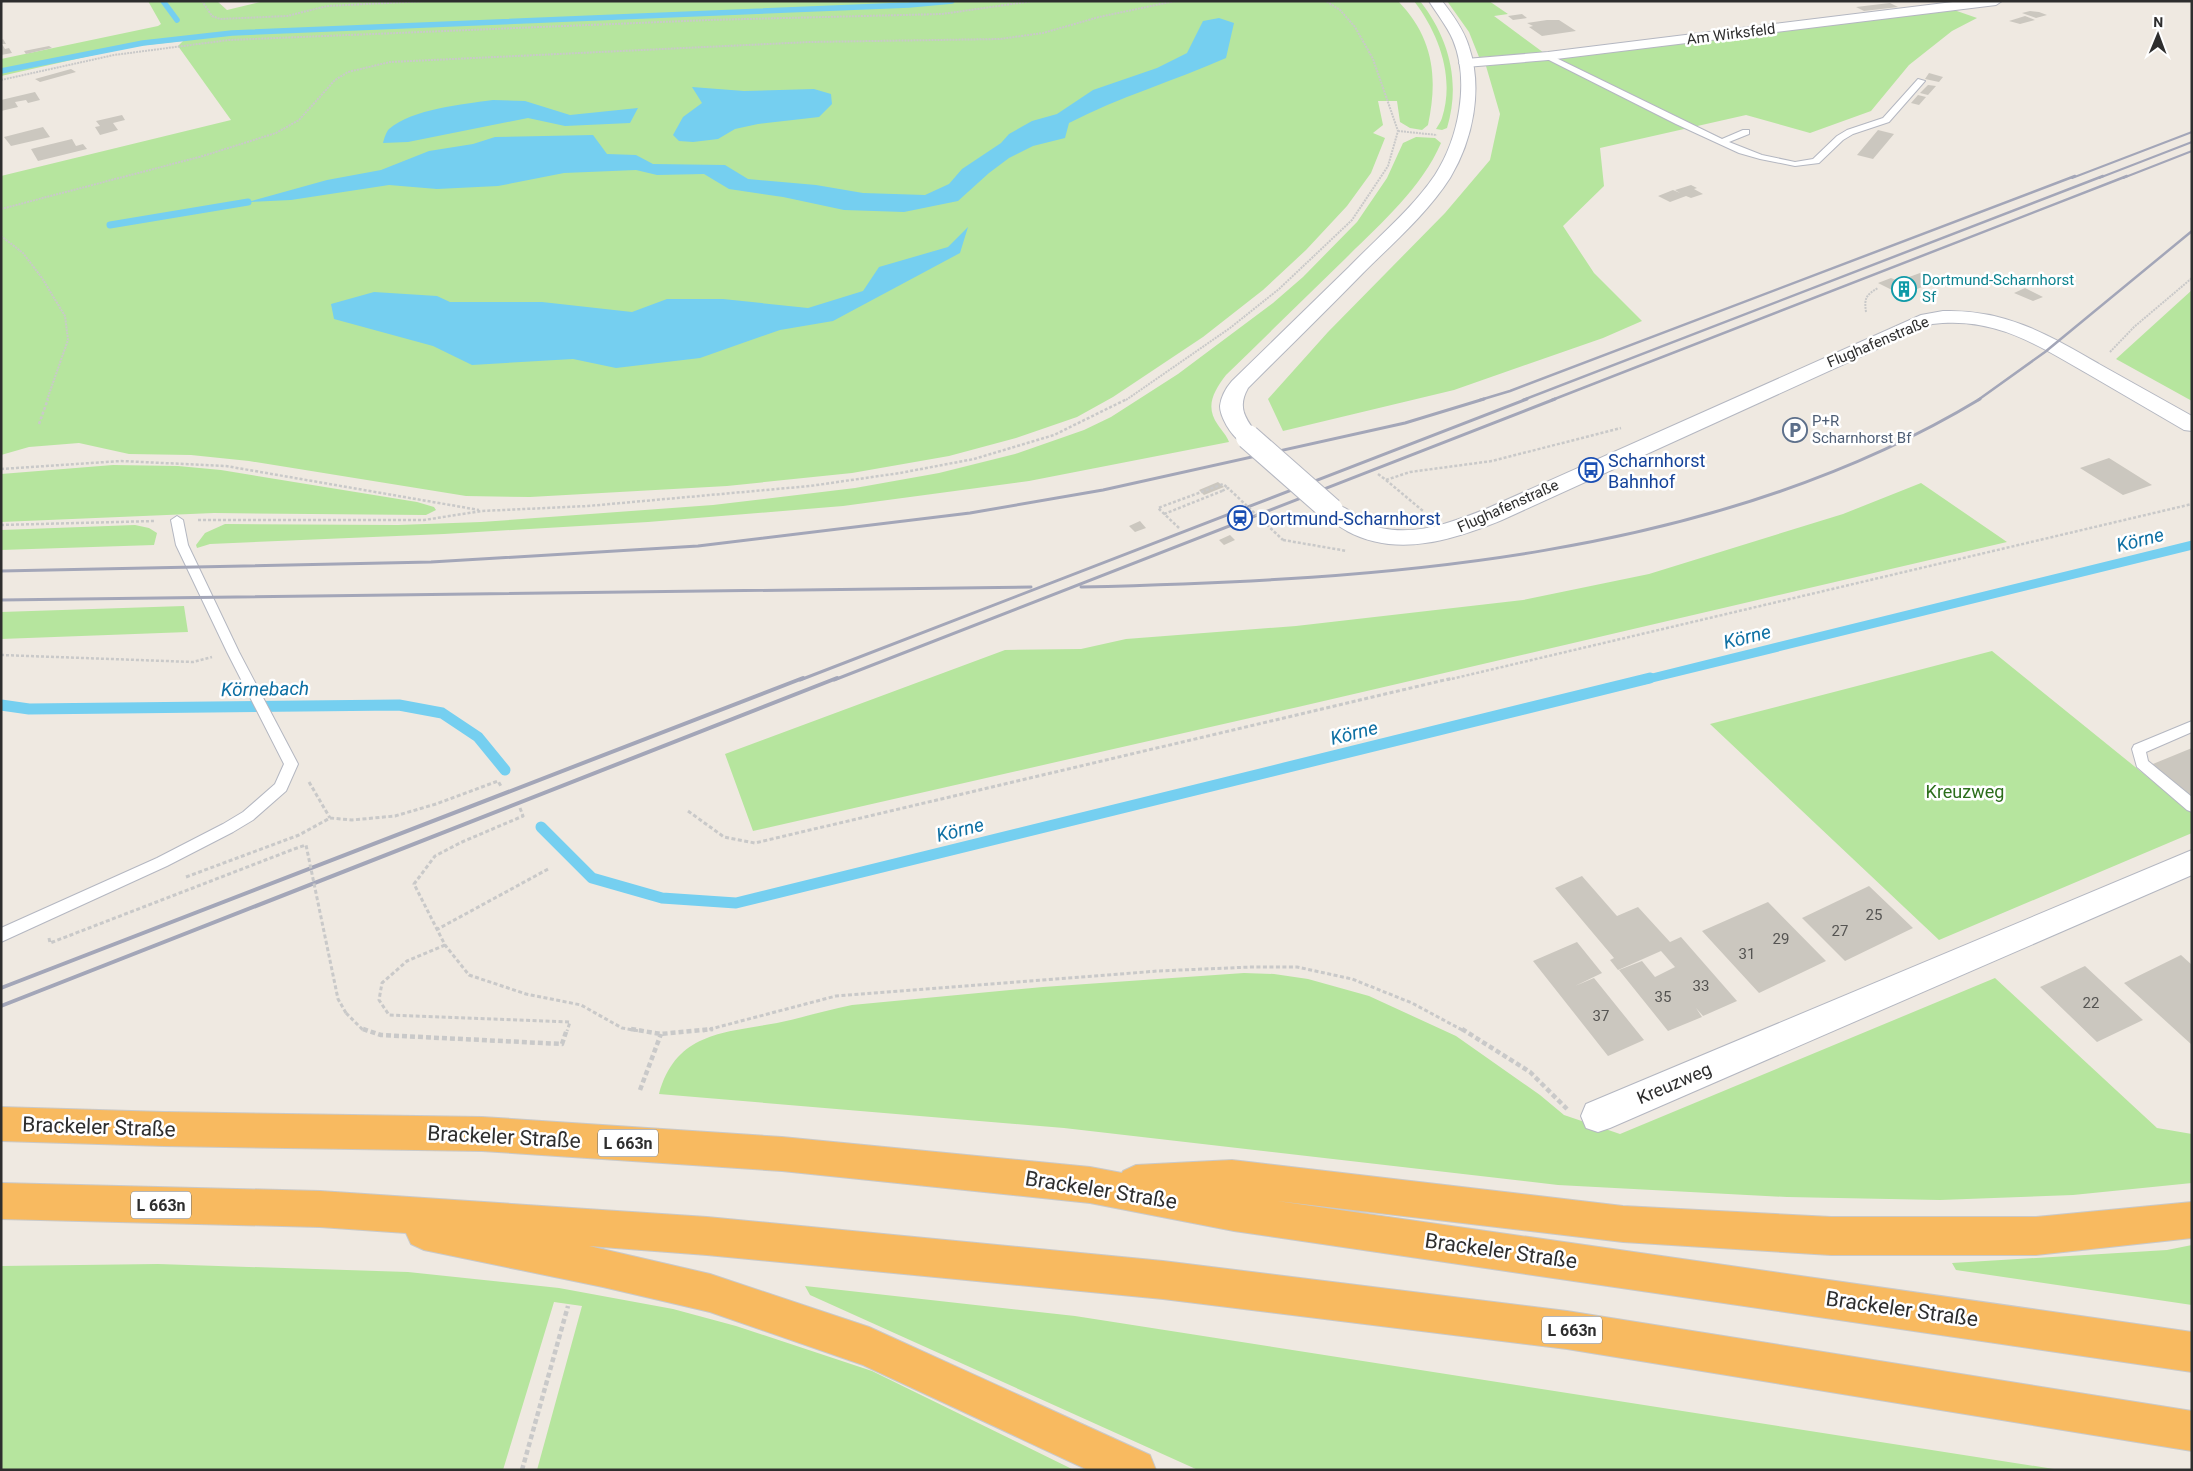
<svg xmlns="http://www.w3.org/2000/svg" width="2193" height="1471" viewBox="0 0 2193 1471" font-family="Roboto,sans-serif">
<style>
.green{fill:#b6e59e}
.water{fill:#75cff0}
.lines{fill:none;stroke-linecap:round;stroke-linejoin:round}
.stream-far3{stroke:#75cff0;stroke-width:5.5}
.stream-far2{stroke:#75cff0;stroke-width:7}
.stream-far1{stroke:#75cff0;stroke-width:9}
.stream{stroke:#75cff0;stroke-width:11}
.building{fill:#cbc7bf}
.service-casing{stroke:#b4b7c1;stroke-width:2}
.minor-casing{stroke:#b4b7c1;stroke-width:2}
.secondary-casing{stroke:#b4b7c1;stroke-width:2}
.trunk-casing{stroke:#c9c9c9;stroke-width:2}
.path-far3{stroke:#c9c9c9;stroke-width:2;stroke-dasharray:2 1;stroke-linecap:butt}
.path-far2{stroke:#c9c9c9;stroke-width:2.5;stroke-dasharray:3 2;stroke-linecap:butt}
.path-far1{stroke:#c9c9c9;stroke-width:3;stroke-dasharray:4 2.5;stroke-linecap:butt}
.path{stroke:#c9c9c9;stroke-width:4.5;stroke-dasharray:5 3;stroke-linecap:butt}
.service{fill:#fff;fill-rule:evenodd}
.minor{fill:#fff;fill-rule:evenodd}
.secondary{fill:#fff;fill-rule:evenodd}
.trunk{fill:#f8ba60;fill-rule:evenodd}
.rail-far3{stroke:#a3a6b8;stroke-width:2}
.rail-far2{stroke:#a3a6b8;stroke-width:2.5}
.rail-far1{stroke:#a3a6b8;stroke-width:3}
.rail{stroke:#a3a6b8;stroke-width:4}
.secondary-bridge-casing{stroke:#b4b7c1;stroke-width:26;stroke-linecap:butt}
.path-bridge-far1{stroke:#c9c9c9;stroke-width:2.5;stroke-dasharray:3 2;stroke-linecap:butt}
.path-bridge{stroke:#c9c9c9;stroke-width:3;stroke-dasharray:4 2.5;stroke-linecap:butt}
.secondary-bridge{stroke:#fff;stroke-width:24}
.labels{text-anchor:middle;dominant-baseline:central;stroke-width:5;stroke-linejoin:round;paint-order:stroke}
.far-street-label{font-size:15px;fill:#2e2e2e;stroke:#fff}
.far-culture-label{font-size:15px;fill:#0d838f;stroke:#fff;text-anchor:start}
.far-service-label{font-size:15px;fill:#4e5e75;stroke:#fff;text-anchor:start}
.number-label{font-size:15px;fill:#555452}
.shield{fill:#fff;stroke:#6d6d6d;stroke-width:1}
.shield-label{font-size:16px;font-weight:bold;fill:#2e2e2e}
.transit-label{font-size:18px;fill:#164399;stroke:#fff;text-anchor:start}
.park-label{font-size:18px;fill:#2c6e1b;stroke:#fff}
.street-label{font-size:18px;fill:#2e2e2e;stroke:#fff}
.water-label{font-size:19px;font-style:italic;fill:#0d6fa3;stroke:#fff}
.near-street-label{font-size:21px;fill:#2e2e2e;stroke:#fff}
</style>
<rect width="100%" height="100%" fill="#efe9e1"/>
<path class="green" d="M148 1H217L227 10 264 1H1398C1434 38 1438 78 1428 125L1422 130 1410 128 1400 122 1397 101H1378L1383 125 1373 133 1385 138 1371 173 1347 206 1306 250 1263 290 1203 337 1113 397 1077 417 1016 438 949 456 852 473 727 486 530 497 466 496 249 461 191 455 129 454 79 443 29 447 1 455V176L231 120 178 46 183 41 129 47 1 76V59L158 26 161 24Z
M1414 1H1420C1449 38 1461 82 1447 128L1442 130 1436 129C1438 125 1441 122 1442 118 1455 77 1439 34 1414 1Z
M1447 1H1489L1508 14 1494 16 1544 53 1479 57 1469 32Z
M1954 10 1977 18 1952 31 1909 65 1871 111 1810 133 1746 115 1600 148 1604 186 1563 226 1594 273 1642 321 1603 338 1454 390 1283 431 1268 399 1328 332 1445 213 1490 160 1500 114 1486 66Z
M1416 137 1435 138 1441 143C1421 189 1381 223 1346 258 1306 297 1266 336 1226 375 1213 392 1205 407 1218 425 1222 431 1227 436 1229 442L1029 481 843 506 648 522 444 534 210 544 197 548 196 545 205 533 225 524 398 525 481 522 713 505 855 488 939 473 1015 454 1084 430 1111 417 1178 374 1273 303 1303 277 1357 222 1387 178 1403 143Z
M2192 290V401L2116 359Z
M113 465 178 466 221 470 417 502 434 507 436 510 426 515 214 513 1 522V474Z
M1921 483 2007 542 1298 707 753 831 725 754 1005 650 1081 649 1126 639 1296 626 1523 600 1649 574 1843 514Z
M135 525 149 528 157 533 154 545 1 550V530Z
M184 606 188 632 1 639V612Z
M1992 651 2192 813V833L1939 940 1710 724Z
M1244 973 1274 974 1308 979 1369 996 1456 1036 1540 1095 1564 1115 1620 1134 1995 978 2157 1128 2192 1134V1183L2073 1195 1940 1200 1787 1197 1558 1185 1064 1128 659 1094C676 1032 724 1033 777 1023 802 1018 826 1010 852 1005L1043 987Z
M2192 1245V1305L1956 1270 1952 1263 2167 1250Z
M158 1264 408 1272 559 1288 673 1309 736 1326 872 1371 1074 1470H537L582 1306 554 1302 503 1470H1V1266Z
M805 1286 1075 1316 2060 1470H1198L810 1295Z"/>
<path class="water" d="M1219 18 1234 23 1226 58C1174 81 1119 97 1069 123L1065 138 1033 146 1009 158 989 173 958 201 904 212 844 210 783 197 729 189 704 174 657 175 636 170 564 173 498 186 437 189 389 185 291 200 248 202 327 180 381 170 429 151 473 144 495 137 593 135 607 154 636 155 653 164 725 165 748 179 816 185 863 193 925 195 949 184 962 169 1001 143 1009 134 1032 121 1057 114 1093 90 1157 68 1187 53 1203 21Z
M692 87 744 91 814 89 831 94 832 104 819 117 758 124 735 129 718 139 693 142 679 141 673 135 683 117 702 103Z
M493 100 525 101 570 115 638 108 630 123 565 126 528 118 408 142 383 143C384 139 386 132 389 129 412 109 464 104 493 100Z
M968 227 960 253 833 321 780 330 700 358 616 368 573 359 472 365 433 346 334 319 331 304 374 292 437 296 450 302H542L632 312 667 299H723L808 308 863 291 879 267 948 247Z"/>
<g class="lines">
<path class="stream-far3" d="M163 1 177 20
M1 71 143 43 232 33 909 5 952 1"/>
<path class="stream-far2" d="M110 225 248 202"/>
<path class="stream-far1" d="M1644 680 2192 545"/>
<path class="stream" d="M1 705 29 709 399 705 442 713 478 737 505 770
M541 827 592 878 662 898 736 903 1650 678"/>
</g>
<path class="building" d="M1890 3 1898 7 1864 11 1856 7Z
M2030 11 2039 12 2047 15 2036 18 2022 13Z
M1522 14 1527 18 1513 20 1508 16Z
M2025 16 2035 20 2020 24 2009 21Z
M1547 20H1559L1576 31 1542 36 1529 27 1533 26 1527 23Z
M3 39 6 44H2L5 49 9 48 12 53 1 55V40Z
M49 46 52 48 26 54 24 51Z
M71 69 76 72 40 82 35 79Z
M1929 73 1943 77 1939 82 1925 79Z
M1928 85 1936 86 1928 95 1920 93Z
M35 92 40 100 28 103 26 100 15 102 18 107 1 111V100Z
M1918 95 1926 97 1919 105 1911 103Z
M122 115 125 120 113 123 118 130 100 135 95 127 100 126 96 121Z
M43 127 50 137 11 146 4 137Z
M1878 130 1894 134 1873 159 1857 155Z
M72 139 76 146 83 144 87 149 38 161 31 149Z
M1691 185 1697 188 1694 189 1703 194 1691 198 1686 196 1670 202 1658 196 1673 190 1680 193 1675 190Z
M1920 273 1937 281 1902 295 1878 283 1891 278 1898 281Z
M2025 288 2043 297 2033 301 2014 293Z
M2109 458 2152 485 2123 495 2080 468Z
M1218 482 1224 487 1204 495 1199 490Z
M1140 521 1146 528 1135 532 1129 526Z
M1230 535 1235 540 1224 545 1219 540Z
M2192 748V800L2148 766Z
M1582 876 1617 916 1638 907 1670 942 1681 937 1737 1001 1703 1016 1696 1008 1702 1017 1668 1031 1619 970 1642 961 1655 977 1675 967 1661 951 1618 970 1610 960 1614 958 1555 888Z
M1869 886 1913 928 1845 961 1802 918Z
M1768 902 1826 961 1759 993 1702 931Z
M1577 942 1602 973 1575 986 1594 978 1644 1040 1608 1056 1533 961Z
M2181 955 2192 965V1045L2124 983Z
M2085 966 2143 1020 2097 1042 2040 987Z"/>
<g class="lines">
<defs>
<path id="service" d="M1548 54 1722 139 1743 130H1749V134L1729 142 1762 155 1795 162 1813 159 1837 136 1847 130 1883 118 1918 79 1925 81 1889 122 1853 134 1843 140 1819 163 1795 166 1760 159 1739 153 1676 124 1545 58 1544 56Z
M177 516 183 520 188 545 239 652 298 764 286 791 253 820 233 832 167 866 1 942V928L157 858 223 824 243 812 275 784 284 764 227 652 176 545 171 520Z
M2192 721V732L2146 752 2148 761 2192 797V812L2187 810 2137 767 2132 749 2134 745Z"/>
<path id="minor" d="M1961 1H2002L1996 5 1548 60 1466 67 1461 66 1459 63 1461 60 1466 59 1548 52Z
M2192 850V875L1610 1128 1598 1132 1586 1128 1581 1116 1586 1104Z"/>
<path id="secondary" d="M1429 1H1442C1453 15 1464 30 1469 47 1483 89 1473 140 1450 178 1427 214 1393 243 1363 273 1325 312 1286 350 1248 388 1236 409 1247 420 1259 437L1256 442C1251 443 1245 445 1240 441 1231 435 1220 417 1220 406 1221 397 1226 388 1232 381 1271 343 1310 305 1349 267 1378 237 1412 209 1435 175 1459 138 1470 81 1453 40 1447 26 1437 14 1429 1Z
M1943 311C2005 309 2047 334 2099 364 2130 381 2161 399 2192 416V431L2184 430C2152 411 2120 393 2088 374 2037 345 1995 316 1932 324L1502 520C1453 540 1397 558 1347 531 1337 525 1326 519 1319 510L1323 505C1344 499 1361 523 1381 528 1417 536 1453 522 1486 509L1921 315Z"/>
<path id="trunk" d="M1 1107 164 1112 482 1117 782 1137 1090 1167 1122 1173 1123 1171 1136 1165 1232 1160 1623 1206 1831 1217H2036L2192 1202V1238L2036 1255H1831L1623 1242 1277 1201 2192 1332V1372L1234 1231 1090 1203 782 1171 482 1151 164 1146 1 1141Z
M1 1183 320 1191 707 1217 1163 1261 1567 1311 2192 1411V1451L1567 1349 1163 1299 707 1255 589 1246 710 1274 869 1327 1150 1455 1156 1470H1088L863 1365 710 1312 603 1287 424 1250 411 1244 406 1233 320 1227 1 1219Z"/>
</defs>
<use href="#service" class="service-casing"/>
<use href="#minor" class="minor-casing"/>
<use href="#secondary" class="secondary-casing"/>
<use href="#trunk" class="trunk-casing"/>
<path class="path-far3" d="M202 1 212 16 220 19 287 16 327 6 427 1
M1 2 4 1
M1 80 114 55 229 40 708 20 942 14 1033 1
M1398 131 1437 135
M1 209 203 156 276 133 299 120 335 80 348 72 390 62 810 42 1000 39 1043 33 1099 17 1175 1
M1 236 23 253 42 278 65 316 68 340 47 400
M1866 312C1864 298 1866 295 1878 288
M2110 352 2134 327 2192 278
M1126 400 1230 328 1279 289 1352 220 1388 166 1398 131 1373 59 1355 27 1340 10 1326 1"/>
<path class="path-far2" d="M39 424 48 399
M1 469 121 461 226 466 479 510
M1378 474 1386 480 1410 472 1492 461 1621 428
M1386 480 1423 511
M1164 514 1222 491
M198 520H424L482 511 588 506 810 486 900 473 974 459 1054 435 1127 399
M1 525 155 521
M1179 528 1158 508 1223 484 1228 488
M1283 540 1347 551
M1 655 193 662 212 657
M1447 680 2192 504"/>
<path class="path-far1" d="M309 782 330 818
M520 808 523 816 462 842 435 856 414 884 445 945 469 975 526 994 581 1005 622 1028 639 1031
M688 811 724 837 755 843 1453 678
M186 877 299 835 330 818 352 820 395 816 436 804 498 781 502 788
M436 930 550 868
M49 938 50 943 294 849
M445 945 407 961 382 983 379 1000 389 1015 570 1022 567 1031
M346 1013 362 1029 367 1031
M703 1031 836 996 1158 971 1251 967H1297L1352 979 1412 1003 1464 1031"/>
<path class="path" d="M363 1029 381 1035 562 1044 567 1029
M631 1029 661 1034 713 1029
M1462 1029 1530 1072 1567 1109
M640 1090 661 1034
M522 1470 568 1306"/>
<use href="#service" class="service"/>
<use href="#minor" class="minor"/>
<use href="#secondary" class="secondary"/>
<use href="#trunk" class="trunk"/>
<path class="rail-far3" d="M2072 178 2192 132
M2099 178 2192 142
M2123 178 2192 151"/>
<path class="rail-far2" d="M1480 400 1510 391 2075 176
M1523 400 2103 176
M1552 400 2127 176
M1978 400 2045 352 2192 231"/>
<path class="rail-far1" d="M1 571 431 562 698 546 970 513 1103 490 1405 423 1484 399
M1081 587C1383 580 1715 559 1980 399
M1 600 1031 587
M800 680 1527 399
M834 680 1555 399"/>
<path class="rail" d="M1 988 803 678
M1 1006 837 678"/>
<defs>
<path id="secondary-bridge" d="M1248 437 1331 510"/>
</defs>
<use href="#secondary-bridge" class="secondary-bridge-casing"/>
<path class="path-bridge-far1" d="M1222 491 1228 488 1283 540"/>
<path class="path-bridge" d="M294 849 306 845 338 999 346 1013"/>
<use href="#secondary-bridge" class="secondary-bridge"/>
</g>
<defs>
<symbol id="building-ring" viewBox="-11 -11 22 22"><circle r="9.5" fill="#fff" stroke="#0f9aa8" stroke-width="1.5"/><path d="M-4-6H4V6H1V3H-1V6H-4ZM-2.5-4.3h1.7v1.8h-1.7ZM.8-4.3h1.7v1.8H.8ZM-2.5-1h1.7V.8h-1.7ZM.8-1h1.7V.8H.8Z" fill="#0f9aa8"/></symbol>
<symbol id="parking-ring" viewBox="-11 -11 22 22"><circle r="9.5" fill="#fff" stroke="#5c6f8a" stroke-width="1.5"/><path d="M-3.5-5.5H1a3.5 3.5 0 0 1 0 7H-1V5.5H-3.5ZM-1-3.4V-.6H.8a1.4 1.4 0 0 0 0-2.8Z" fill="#5c6f8a"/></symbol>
<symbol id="bus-ring" viewBox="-11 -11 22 22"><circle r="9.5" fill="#fff" stroke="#1a4fb4" stroke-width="1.5"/><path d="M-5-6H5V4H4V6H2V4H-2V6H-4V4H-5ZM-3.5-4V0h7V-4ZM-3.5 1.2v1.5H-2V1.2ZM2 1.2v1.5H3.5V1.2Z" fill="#1a4fb4"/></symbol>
<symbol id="station-ring" viewBox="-11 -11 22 22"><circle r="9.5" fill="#fff" stroke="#1a4fb4" stroke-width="1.5"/><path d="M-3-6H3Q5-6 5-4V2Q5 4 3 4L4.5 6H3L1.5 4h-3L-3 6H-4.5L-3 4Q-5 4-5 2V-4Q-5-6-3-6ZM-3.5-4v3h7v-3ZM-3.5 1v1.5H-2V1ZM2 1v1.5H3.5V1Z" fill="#1a4fb4"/></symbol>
</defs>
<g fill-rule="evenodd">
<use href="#building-ring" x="1890" y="275" width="28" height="28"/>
<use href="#parking-ring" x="1781" y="416" width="28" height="28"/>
<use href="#bus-ring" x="1577" y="456" width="28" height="28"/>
<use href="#station-ring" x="1226" y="504" width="28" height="28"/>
</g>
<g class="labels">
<g class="far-street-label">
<text transform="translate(1731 34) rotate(-7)">Am Wirksfeld</text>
<text transform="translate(1878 342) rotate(-23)">Flughafenstraße</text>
<text transform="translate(1508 506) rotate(-24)">Flughafenstraße</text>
</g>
<g class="far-culture-label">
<text x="1922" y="280">Dortmund-Scharnhorst<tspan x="1922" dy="17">Sf</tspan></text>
</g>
<g class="far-service-label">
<text x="1812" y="421">P+R<tspan x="1812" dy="17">Scharnhorst Bf</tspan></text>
</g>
<g class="number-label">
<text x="1874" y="915">25</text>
<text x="1840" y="931">27</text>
<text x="1781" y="939">29</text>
<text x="1747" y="954">31</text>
<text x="1701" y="986">33</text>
<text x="1663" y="997">35</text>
<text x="2091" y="1003">22</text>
<text x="1601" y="1016">37</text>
</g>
<g class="shield">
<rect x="598" y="1129.5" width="60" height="27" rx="4"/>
<rect x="131" y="1191.5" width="60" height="27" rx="4"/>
<rect x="1542" y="1316.5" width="60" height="27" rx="4"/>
</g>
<g class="shield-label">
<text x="628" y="1143">L 663n</text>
<text x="161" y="1205">L 663n</text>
<text x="1572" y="1330">L 663n</text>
</g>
<g class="transit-label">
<text x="1608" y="460">Scharnhorst<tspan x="1608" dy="21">Bahnhof</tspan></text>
<text x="1258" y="518">Dortmund-Scharnhorst</text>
</g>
<g class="park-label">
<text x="1965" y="791">Kreuzweg</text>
</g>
<g class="street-label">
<text transform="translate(1674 1083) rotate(-23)">Kreuzweg</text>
</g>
<g class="water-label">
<text transform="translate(2140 540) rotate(-14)">Körne</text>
<text transform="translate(1747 637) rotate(-14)">Körne</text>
<text transform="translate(265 689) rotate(-1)">Körnebach</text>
<text transform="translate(1354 733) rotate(-14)">Körne</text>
<text transform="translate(960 830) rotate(-14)">Körne</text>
</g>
<g class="near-street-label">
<text transform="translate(99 1127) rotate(2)">Brackeler Straße</text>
<text transform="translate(504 1137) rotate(3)">Brackeler Straße</text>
<text transform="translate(1101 1190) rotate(9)">Brackeler Straße</text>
<text transform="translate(1501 1251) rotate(8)">Brackeler Straße</text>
<text transform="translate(1902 1309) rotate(8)">Brackeler Straße</text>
</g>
</g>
<rect width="2193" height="1471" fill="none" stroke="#2e2e2e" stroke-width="5"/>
<g transform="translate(2158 35) rotate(1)" stroke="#ffffff" stroke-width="4" paint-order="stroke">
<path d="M0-4L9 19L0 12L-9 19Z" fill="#2e2e2e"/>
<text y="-8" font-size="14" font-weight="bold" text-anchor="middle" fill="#2e2e2e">N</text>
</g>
</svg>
